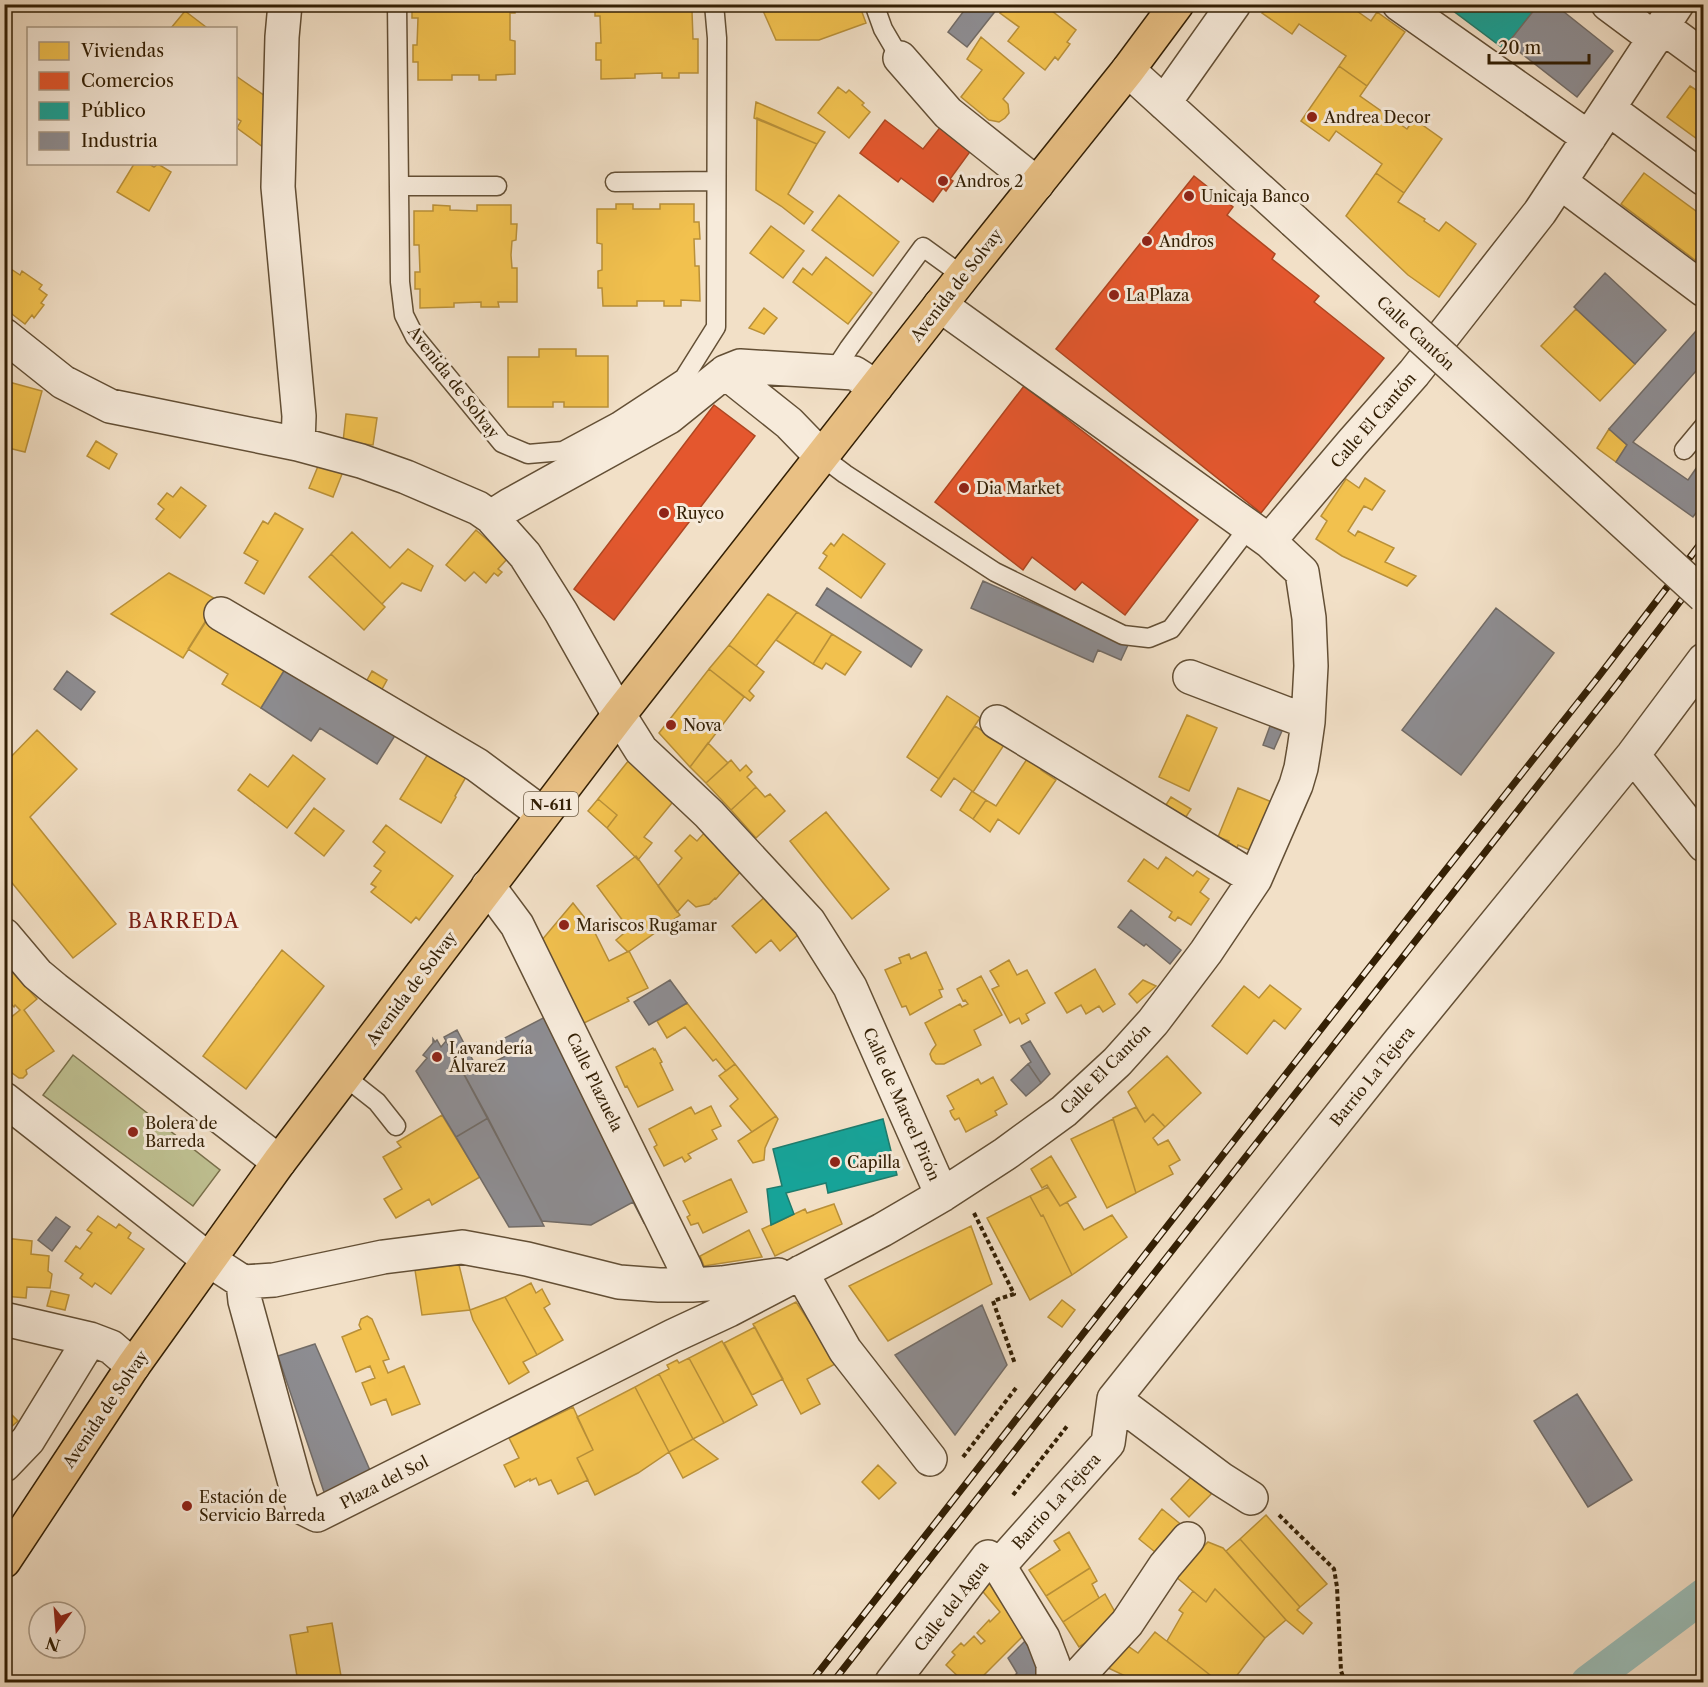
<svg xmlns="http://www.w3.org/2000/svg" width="1708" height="1687" viewBox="0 0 1708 1687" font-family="'Libre Caslon Text',serif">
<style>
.green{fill:#bfc192;stroke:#79704b;stroke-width:1.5}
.homes{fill:#f2c14e;stroke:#b99038;stroke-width:1.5}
.shops{fill:#e4572e;stroke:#af4621;stroke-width:1.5}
.public{fill:#17a398;stroke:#1f7b6c;stroke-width:1.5}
.industry{fill:#8d8d92;stroke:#726c67;stroke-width:1.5}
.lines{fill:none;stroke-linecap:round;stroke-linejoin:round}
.canal{stroke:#9bbdb7;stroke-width:34}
.service-casing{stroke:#634f35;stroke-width:21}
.minor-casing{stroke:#634f35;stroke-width:36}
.trunk-casing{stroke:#331f04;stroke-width:36}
.path{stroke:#331f04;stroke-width:4;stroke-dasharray:4.5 3;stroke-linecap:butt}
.service{stroke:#f7ebdb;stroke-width:18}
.minor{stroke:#f7ebdb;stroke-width:33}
.trunk{stroke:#e9c084;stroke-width:33}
.rail-casing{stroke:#331f04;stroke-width:7}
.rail{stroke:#f7ebdb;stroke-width:4.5;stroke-dasharray:14;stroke-linecap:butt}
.minor-bridge-casing{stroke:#634f35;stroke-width:36;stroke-linecap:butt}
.minor-bridge{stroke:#f7ebdb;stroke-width:33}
.poi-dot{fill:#8f2418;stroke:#f7ebdb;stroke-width:2}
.labels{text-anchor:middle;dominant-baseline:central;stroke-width:6;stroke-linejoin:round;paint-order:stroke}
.shield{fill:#f7ebdb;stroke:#6e5c44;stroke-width:1.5}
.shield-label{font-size:15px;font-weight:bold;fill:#331f04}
.poi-label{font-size:16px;fill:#331f04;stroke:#f7ebdb;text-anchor:start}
.street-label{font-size:16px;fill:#331f04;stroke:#f7ebdb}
.quarter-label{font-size:20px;letter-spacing:1.5px;fill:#7a1f14;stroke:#f7ebdb}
</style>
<rect width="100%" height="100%" fill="#f2e0c7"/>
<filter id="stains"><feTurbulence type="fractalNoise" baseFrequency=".00333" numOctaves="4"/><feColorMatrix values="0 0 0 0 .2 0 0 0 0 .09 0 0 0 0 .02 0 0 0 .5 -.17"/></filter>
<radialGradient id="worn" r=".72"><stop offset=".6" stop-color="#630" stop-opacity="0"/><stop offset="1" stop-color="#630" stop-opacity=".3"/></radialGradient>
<path class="green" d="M73 1055 220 1170 193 1206 43 1095Z"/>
<path class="homes" d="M412 4H515V13H510V40L515 41V74L496 75V80H479V75H452V80H418V62H413V45H417L418 18H412Z
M595 4H697V11H692L693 39H698V73H679V78H662V73L635 74V78L601 79V60H596V43H601L600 16H595Z
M760 4H859L866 23 819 40H776Z
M1007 4H1043L1076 30 1067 42 1070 44 1058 60 1055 57 1045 70 1008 41 1019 27 1000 13Z
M1268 4H1347L1371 21 1377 12 1405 32 1367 86 1339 66 1346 56 1321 39 1299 24 1292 34 1262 13Z
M185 11 206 27 205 28H171Z
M981 37 1024 73 1003 99 1008 104 1009 113 1005 118 999 122 989 120 961 97 982 70 967 59Z
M1339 66 1367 86 1360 96 1407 129 1414 119 1442 139 1404 193 1376 173 1382 164 1336 131 1329 141 1301 121Z
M236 76 265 96 267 150 237 128 241 121 236 118Z
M1690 86 1704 95V144L1667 117Z
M838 87 846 93 849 90 864 103 862 105 870 112 849 138 818 113Z
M756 102 825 132 817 144 754 118Z
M757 118 817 144 788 194 813 212 804 224 781 206 756 190Z
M134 164H149L154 167 158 164 171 172 149 211 117 192Z
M1376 173 1404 193 1398 202 1425 219 1424 221 1439 231 1446 222 1476 244 1439 297 1408 275 1346 216Z
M1644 173 1704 217V249L1695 260 1621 204Z
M839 195 899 242 873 276 812 230Z
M616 204H633V209H660V204H694V222H699L700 239H694L695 266H699L700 301 681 300V306H664V301H637V306H603L602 288H598V271L602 270V244L597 243V209H616Z
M433 205 450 206V210L477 211V205H511V224H517L516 240 512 241 511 255 512 268H517V302H498L499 307H481V302L454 303V307L420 308V289H415V272H420L419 245H414V211H433Z
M771 226 804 251 783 278 750 253Z
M1704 249V266L1695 260Z
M826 257 872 293 848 324 793 282 803 268 812 275Z
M11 269 20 275 22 271 42 285 39 289 47 295 41 303 44 305 34 318 32 315 25 324 4 308V278Z
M764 308 777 318 764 334 749 328Z
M1576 309 1635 364 1600 401 1541 346Z
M539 349H576V356H608V407H564V402H553V407H508V357H539Z
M9 382 42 391 25 452 4 447V398Z
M346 414 377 418 373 445 343 442Z
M1609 429 1627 445 1616 462 1597 448Z
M96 441 117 454 109 469 87 456Z
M321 459 344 469 333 497 309 488Z
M1365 478 1385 491 1372 510 1364 506 1348 531 1355 536 1358 531 1394 548 1385 562 1416 576 1407 586 1342 556 1316 539 1327 521 1321 516 1346 479 1359 488Z
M181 487 206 506 180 538 156 519 164 509 158 504 167 493 173 497Z
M275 513 303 529 264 594 245 583 258 561 244 553 263 521 268 524Z
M476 530 508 558 498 569 502 572 498 576 494 573 486 583 474 572 465 581 446 565Z
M352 532 390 568 408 549 433 566 421 591 402 583 382 604 331 554Z
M843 534 885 564 861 598 819 568 827 556 823 553 831 543 834 546Z
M331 554 385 607 364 630 309 577Z
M169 573 219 601 183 658 111 614Z
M768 594 797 612 756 666 729 645Z
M797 612 832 634 813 664 776 640Z
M208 617 287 666 261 708 222 684 228 674 188 649Z
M832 634 861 652 845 675 826 663 822 669 813 664Z
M729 645 764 672 749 691 754 696 750 701 709 669Z
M709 669 744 697 690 767 659 733Z
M372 671 387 680 381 691 366 682Z
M947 696 980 718 939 779 907 757Z
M1187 715 1217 728 1189 791 1159 777Z
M975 726 1004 745 973 792 986 800 973 819 960 810 972 791 954 778 941 797 931 790Z
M37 730 77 769 30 817 116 924 73 958 4 873V764Z
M708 743 728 763 706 783 690 767Z
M428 754 466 777 455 796 456 797 441 823 400 799Z
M293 755 325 779 287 828 238 790 250 774 268 787Z
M1029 756 1043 766 1041 770 1056 780 1019 834 998 819 990 832 973 819 986 800 996 806Z
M629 760 676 798 644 837 652 843 638 860 607 828 617 815 598 799Z
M731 760 740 771 746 765 752 772 747 777 756 787 731 810 706 783Z
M756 787 765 797 770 794 785 811 756 838 731 810Z
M1238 788 1279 805 1259 854 1238 845 1236 851 1226 847 1229 841 1218 837Z
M1171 797 1191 809 1182 823 1162 811Z
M598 799 617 815 607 828 588 811Z
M314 808 344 831 324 856 295 833Z
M826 812 889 889 852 919 790 841Z
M386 825 453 876 419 920 416 917 411 923 371 892 376 887 371 884 381 871 374 866 385 852 373 842Z
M706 831 731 852 726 858 741 871 716 899 715 898 709 904 696 907 688 900 677 912 658 886 682 858 675 851 690 835 697 841Z
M636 856 680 915 628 952 616 940 629 929 597 886Z
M1166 857 1193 876 1197 871 1209 879 1200 892 1209 899 1191 925 1178 917 1175 921 1169 917 1172 912 1128 881 1144 859 1158 869Z
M766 896 799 934 780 951 771 940 756 953 732 926Z
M573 903 592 927 609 961 629 951 648 988 627 998 629 1001 582 1024 541 941Z
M282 950 324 986 246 1089 203 1056Z
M926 952 943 989 939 990 942 997 910 1015 906 1006 902 1007 885 970 901 963 899 958 909 954 911 959Z
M1009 960 1017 975 1027 970 1045 1003 1026 1014 1029 1020 1022 1024 1019 1018 1010 1023 992 989 999 986 990 971Z
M9 968 37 999 24 1010 54 1051 26 1070 27 1074 23 1078H19L4 1067V1023L20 1010 15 1005 14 1007 4 996V971Z
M1095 969 1115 1004 1103 1012 1099 1006 1086 1014 1081 1005 1067 1013 1055 993Z
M981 976 1002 1015 974 1030 981 1045 944 1064H936L932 1060 930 1054 932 1050 936 1045 925 1023 960 1004 962 1007 968 1004 965 1000 963 1001 957 989Z
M1143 980 1156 986 1137 1003 1129 994Z
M1270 985 1301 1009 1285 1029 1274 1020 1247 1054 1212 1026 1244 986 1259 998Z
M687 1003 735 1064 726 1071 716 1059 713 1061 685 1027 667 1038 657 1021Z
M653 1048 654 1050 655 1049 662 1062 660 1063 673 1090 638 1107 627 1086 625 1087 616 1067Z
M1167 1056 1201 1093 1165 1127 1153 1114 1145 1122 1128 1092Z
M735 1064 776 1116 752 1132 730 1106 738 1099 719 1076Z
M993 1077 1007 1104 995 1111 997 1115 966 1132 959 1118 955 1120 952 1116 950 1111 954 1109 947 1096 978 1079 981 1084Z
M711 1106 721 1126 712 1130 717 1139 688 1154 691 1158 685 1162 682 1157 664 1166 654 1147 657 1145 649 1129 691 1107 695 1114Z
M1136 1107 1145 1122 1153 1114 1165 1127 1153 1138 1158 1145 1168 1140 1180 1160 1169 1166 1173 1174 1136 1193 1113 1118Z
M442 1115 480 1177 432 1205 429 1199 396 1218 384 1199 402 1189 383 1157 401 1147 397 1142Z
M776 1116 778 1119 765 1148 764 1160 753 1163 738 1141Z
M1113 1119 1136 1193 1107 1208 1071 1139Z
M1051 1156 1076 1197 1060 1206 1047 1185 1042 1188 1031 1169Z
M731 1179 747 1212 703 1233 698 1223 691 1225 687 1217 690 1215 683 1201Z
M1048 1187 1060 1206 1067 1202 1084 1230 1112 1215 1127 1237 1072 1275 1043 1215 1041 1216 1030 1196Z
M1030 1196 1041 1216 1043 1215 1072 1275 1030 1300 987 1218Z
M834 1204 842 1224 775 1256 762 1229 805 1209 807 1213Z
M98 1216 116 1228 119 1224 131 1233 128 1238 144 1249 111 1294 95 1283 92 1287 80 1278 83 1274 65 1261 76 1246 80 1249 92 1233 87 1230Z
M971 1226 992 1284 888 1341 849 1286Z
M749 1230 762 1257 704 1266 700 1256Z
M4 1238 32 1241 31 1254 49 1256 48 1271 52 1274 50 1288 27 1287 26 1298 4 1296Z
M459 1265 470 1310 422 1315 415 1270Z
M531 1283 536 1293 542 1289 550 1304 544 1308 563 1340 537 1355 505 1297Z
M51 1291 69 1295 65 1310 47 1306Z
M505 1297 537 1355 523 1362 529 1372 509 1384 473 1320 470 1310Z
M1062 1300 1075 1310 1062 1327 1048 1317Z
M796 1302 837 1363 807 1379 820 1404 801 1414 753 1324Z
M367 1316 372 1319 389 1359 383 1361 388 1373 404 1366 420 1404 392 1415 386 1399 371 1405 362 1383 375 1378 370 1366 356 1372 342 1337 361 1329 359 1325 361 1319Z
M755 1327 783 1379 752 1395 724 1343Z
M722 1341 757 1405 724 1423 689 1358Z
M689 1358 724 1423 693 1439 659 1374 669 1369 667 1365 677 1360 679 1363Z
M659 1374 693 1439 669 1452 635 1387Z
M635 1387 669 1452 638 1473 595 1495 577 1458 593 1450 577 1417Z
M4 1407 18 1421 4 1433Z
M573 1407 593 1450 577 1458 588 1480 558 1494 551 1480 539 1485 536 1478 530 1481V1479L515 1487 504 1465 519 1458 509 1438Z
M693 1439 718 1459 683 1478 669 1452Z
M878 1465 896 1483 879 1499 862 1482Z
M1196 1472 1216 1489 1189 1517 1171 1499Z
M1162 1509 1183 1526 1160 1556 1139 1539Z
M1266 1515 1327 1584 1300 1607 1240 1539Z
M1069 1532 1090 1568 1046 1596 1029 1570 1060 1550 1054 1541Z
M1240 1539 1300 1607 1297 1610 1312 1623 1303 1634 1286 1620 1226 1551Z
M1208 1542 1223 1548 1286 1620 1265 1638 1215 1589 1206 1602 1176 1577 1189 1561Z
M1090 1568 1097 1581 1092 1584 1099 1598 1063 1622 1046 1596Z
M992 1574 1025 1634 977 1682H964L946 1665 955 1655 952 1652 961 1643 964 1646 974 1636 981 1644 985 1641 977 1633 989 1620 990 1622 1000 1612 979 1587Z
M1215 1589 1265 1638 1232 1682H1219L1167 1641 1183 1613 1179 1610 1193 1591 1206 1602Z
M1105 1594 1120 1621 1079 1647 1063 1622Z
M332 1623 342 1682H298L290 1635 308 1632 307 1627Z
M1155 1632 1219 1682H1138L1106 1667 1125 1644 1138 1653Z"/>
<path class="shops" d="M885 120 923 149 942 125 972 149 950 179 953 181 946 191 943 188 933 202 901 178 898 182 860 153Z
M1194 176 1233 207 1227 215 1275 254 1272 259 1319 296 1314 302 1384 358 1261 513 1056 349Z
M1024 386 1198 520 1125 615 1082 582 1075 590 1032 557 1023 570 935 502Z
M714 405 755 436 614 620 574 589Z"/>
<path class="public" d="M1450 4H1539L1504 49 1448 7Z
M883 1119 897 1175 828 1193 826 1183 786 1193 794 1214 771 1225 767 1189 782 1186 773 1149Z"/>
<path class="industry" d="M969 4H1004L999 11 997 9 967 47 948 32Z
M1539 4H1554L1613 51 1577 97 1508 43Z
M1605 273 1666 330 1635 364 1574 307Z
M1704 322V362L1633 442 1688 480 1704 457V502L1693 517 1616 462 1627 445 1609 429Z
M983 581 1128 645 1121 660 1098 650 1093 662 971 608Z
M827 588 922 650 911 667 816 605Z
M1496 608 1554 653 1461 775 1402 730Z
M287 666 396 734 377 764 320 728 311 741 261 708Z
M67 671 95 692 81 710 54 689Z
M1270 726 1282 731 1274 749 1263 745Z
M1131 910 1181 950 1170 964 1146 944 1144 946 1118 927Z
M670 980 687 1003 649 1025 634 1002Z
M551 1014 654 1217 644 1223 633 1202 591 1225 542 1221 444 1037 457 1030 478 1070 504 1057 497 1042Z
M433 1039 435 1042 437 1040 441 1047 446 1041 488 1118 456 1137 416 1071 427 1058 423 1055 433 1043Z
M1030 1041 1050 1074 1041 1083 1028 1064 1031 1062 1021 1046Z
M1028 1064 1041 1083 1026 1096 1011 1080Z
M488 1118 520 1180 544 1226 509 1227 456 1137Z
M56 1217 70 1227 52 1251 38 1240Z
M982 1305 1007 1365 955 1435 895 1355Z
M315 1344 372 1475 326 1498 278 1356Z
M1577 1394 1632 1480 1588 1507 1534 1421Z
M1027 1639 1040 1675 1033 1682H1009L1017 1673 1008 1658Z"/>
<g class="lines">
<path class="canal" d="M1588 1682 1704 1595"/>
<defs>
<path id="service" d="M397 4 400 282 404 315 415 337 502 443 528 454 563 451 617 422 684 378 716 327 717 38 714 4
M874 4 883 29 900 58
M615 182 716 181
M399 186H497
M834 371 849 348 923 247 963 276
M1684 450 1704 426
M821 456 845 474 995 572 1123 635 1149 638 1171 629 1249 527
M344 1076 377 1102 396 1126"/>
<path id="minor" d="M285 4 282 37 278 187 299 416 298 444
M1399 4 1589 138
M1608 4 1655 39
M1663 27 1704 57
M900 58 948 113 1037 184
M1128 70 1294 221
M1164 103 1234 4
M1609 109 1704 179
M1560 182 1704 290
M4 335 63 382 110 406 298 444 361 461 406 477 478 508 491 517 525 555 561 612 619 715 641 750 709 814 809 922 850 987 942 1195
M725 372 789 423 821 456
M491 517 510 505 669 417 725 372 740 366 854 373 876 387
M1269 541 1353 442 1414 373 1540 212 1677 4
M221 614 477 765 543 814
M1190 677 1308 722
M997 722 1255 879
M1633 755 1704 845
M488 886 517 925 685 1267 692 1285
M4 935 37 974 55 989 279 1162
M4 1099 209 1260 243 1282 245 1301 296 1487 303 1508 317 1515 673 1336 729 1310 882 1230 942 1195 1005 1154 1064 1111 1117 1062 1153 1022 1206 952 1255 879 1296 785 1301 768 1304 750 1308 722 1311 666 1309 618 1302 572 1269 541 940 305
M801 1272 845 1350 930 1459
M243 1282 274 1280 383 1257 462 1247 527 1259 619 1282 659 1285H692L722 1283 778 1275
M4 1319 90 1339 111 1347 133 1366
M1114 1399 1221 1479 1251 1498
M4 1465 28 1440 90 1339
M999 1566 1108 1443 1114 1399 1396 1046 1633 755 1704 660
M1080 1674 1127 1623 1165 1566 1188 1539
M892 1682 988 1557 999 1566 1043 1638 1053 1664V1682"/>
<path id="trunk" d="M4 1561 133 1366 279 1162 390 1016 619 715 963 276 1128 70 1177 4"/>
</defs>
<use href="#service" class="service-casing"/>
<use href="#minor" class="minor-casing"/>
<use href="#trunk" class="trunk-casing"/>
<path class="path" d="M974 1213 1014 1294 993 1301 1015 1364
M963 1457 1016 1388
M1013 1495 1068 1425
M1279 1515 1334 1569 1337 1587 1341 1671 1345 1682"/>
<use href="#service" class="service"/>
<use href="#minor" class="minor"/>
<use href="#trunk" class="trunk"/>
<defs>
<path id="rail" d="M811 1682 1429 891 1599 676 1704 539
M833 1682 1615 687 1704 570"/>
</defs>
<use href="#rail" class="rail-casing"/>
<use href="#rail" class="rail"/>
<defs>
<path id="minor-bridge" d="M1294 221 1704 596"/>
</defs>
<use href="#minor-bridge" class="minor-bridge-casing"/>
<use href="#minor-bridge" class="minor-bridge"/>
</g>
<g class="poi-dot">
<circle cx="1312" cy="117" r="6"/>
<circle cx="943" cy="181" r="6"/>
<circle cx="1189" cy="196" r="6"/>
<circle cx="1147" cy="241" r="6"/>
<circle cx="1114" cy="295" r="6"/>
<circle cx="964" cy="488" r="6"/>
<circle cx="664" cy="513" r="6"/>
<circle cx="671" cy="725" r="6"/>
<circle cx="564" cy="925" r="6"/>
<circle cx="437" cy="1057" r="6"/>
<circle cx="133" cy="1132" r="6"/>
<circle cx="835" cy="1162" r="6"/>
<circle cx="187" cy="1506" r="6"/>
</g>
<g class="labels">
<rect class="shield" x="524" y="792" width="54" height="24" rx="4.5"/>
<g class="shield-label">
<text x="551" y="804">N-611</text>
</g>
<g class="poi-label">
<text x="1324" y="117">Andrea Decor</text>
<text x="955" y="181">Andros 2</text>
<text x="1201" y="196">Unicaja Banco</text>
<text x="1159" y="241">Andros</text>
<text x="1126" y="295">La Plaza</text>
<text x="976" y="488">Dia Market</text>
<text x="676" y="513">Ruyco</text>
<text x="683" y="725">Nova</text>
<text x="576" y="925">Mariscos Rugamar</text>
<text x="449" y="1048">Lavandería<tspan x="449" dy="18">Álvarez</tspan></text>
<text x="145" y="1123">Bolera de<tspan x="145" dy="18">Barreda</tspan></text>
<text x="847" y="1162">Capilla</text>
<text x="199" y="1497">Estación de<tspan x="199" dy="18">Servicio Barreda</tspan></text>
</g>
<g class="street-label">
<text transform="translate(956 285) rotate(-52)">Avenida de Solvay</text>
<text transform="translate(1416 333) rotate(43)">Calle Cantón</text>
<text transform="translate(454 382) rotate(52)">Avenida de Solvay</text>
<text transform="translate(1373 420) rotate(-49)">Calle El Cantón</text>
<text transform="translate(411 988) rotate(-53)">Avenida de Solvay</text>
<text transform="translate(1105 1069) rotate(-45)">Calle El Cantón</text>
<text transform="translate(1372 1076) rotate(-51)">Barrio La Tejera</text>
<text transform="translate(595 1082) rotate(64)">Calle Plazuela</text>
<text transform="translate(902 1104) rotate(66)">Calle de Marcel Pirón</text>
<text transform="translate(105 1409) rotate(-56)">Avenida de Solvay</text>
<text transform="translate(384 1482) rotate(-27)">Plaza del Sol</text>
<text transform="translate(1056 1501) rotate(-48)">Barrio La Tejera</text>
<text transform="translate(951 1606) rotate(-52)">Calle del Agua</text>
</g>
<g class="quarter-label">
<text x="184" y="921">BARREDA</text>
</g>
</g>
<rect width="1708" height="1687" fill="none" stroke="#f2e0c7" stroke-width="24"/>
<rect x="6" y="6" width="1696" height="1675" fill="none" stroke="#331f04" stroke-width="3"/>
<rect x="12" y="12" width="1684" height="1663" fill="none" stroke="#331f04" stroke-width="1.5"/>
<rect x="27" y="27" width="210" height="138" fill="#f7ebdb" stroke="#a99985" stroke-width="1.5"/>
<rect x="39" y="42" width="30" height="18" fill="#f2c14e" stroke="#a99985" stroke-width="1.5"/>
<text x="81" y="57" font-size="18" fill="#331f04">Viviendas</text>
<rect x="39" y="72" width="30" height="18" fill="#e4572e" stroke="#a99985" stroke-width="1.5"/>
<text x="81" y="87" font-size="18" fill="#331f04">Comercios</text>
<rect x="39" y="102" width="30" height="18" fill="#17a398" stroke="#a99985" stroke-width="1.5"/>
<text x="81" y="117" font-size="18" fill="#331f04">Público</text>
<rect x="39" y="132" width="30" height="18" fill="#8d8d92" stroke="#a99985" stroke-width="1.5"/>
<text x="81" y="147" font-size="18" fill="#331f04">Industria</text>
<g transform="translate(57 1630) rotate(196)"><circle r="28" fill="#f7ebdb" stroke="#a99985" stroke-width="1.5"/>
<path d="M0-4.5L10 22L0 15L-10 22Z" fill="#8f2418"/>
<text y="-9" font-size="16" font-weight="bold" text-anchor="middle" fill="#331f04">N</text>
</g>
<path d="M1489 54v9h100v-9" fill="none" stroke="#331f04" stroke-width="3"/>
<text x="1498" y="54" font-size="18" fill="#331f04" stroke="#f7ebdb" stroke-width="4.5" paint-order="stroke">20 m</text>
<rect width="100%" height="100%" filter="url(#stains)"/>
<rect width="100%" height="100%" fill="url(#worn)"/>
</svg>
